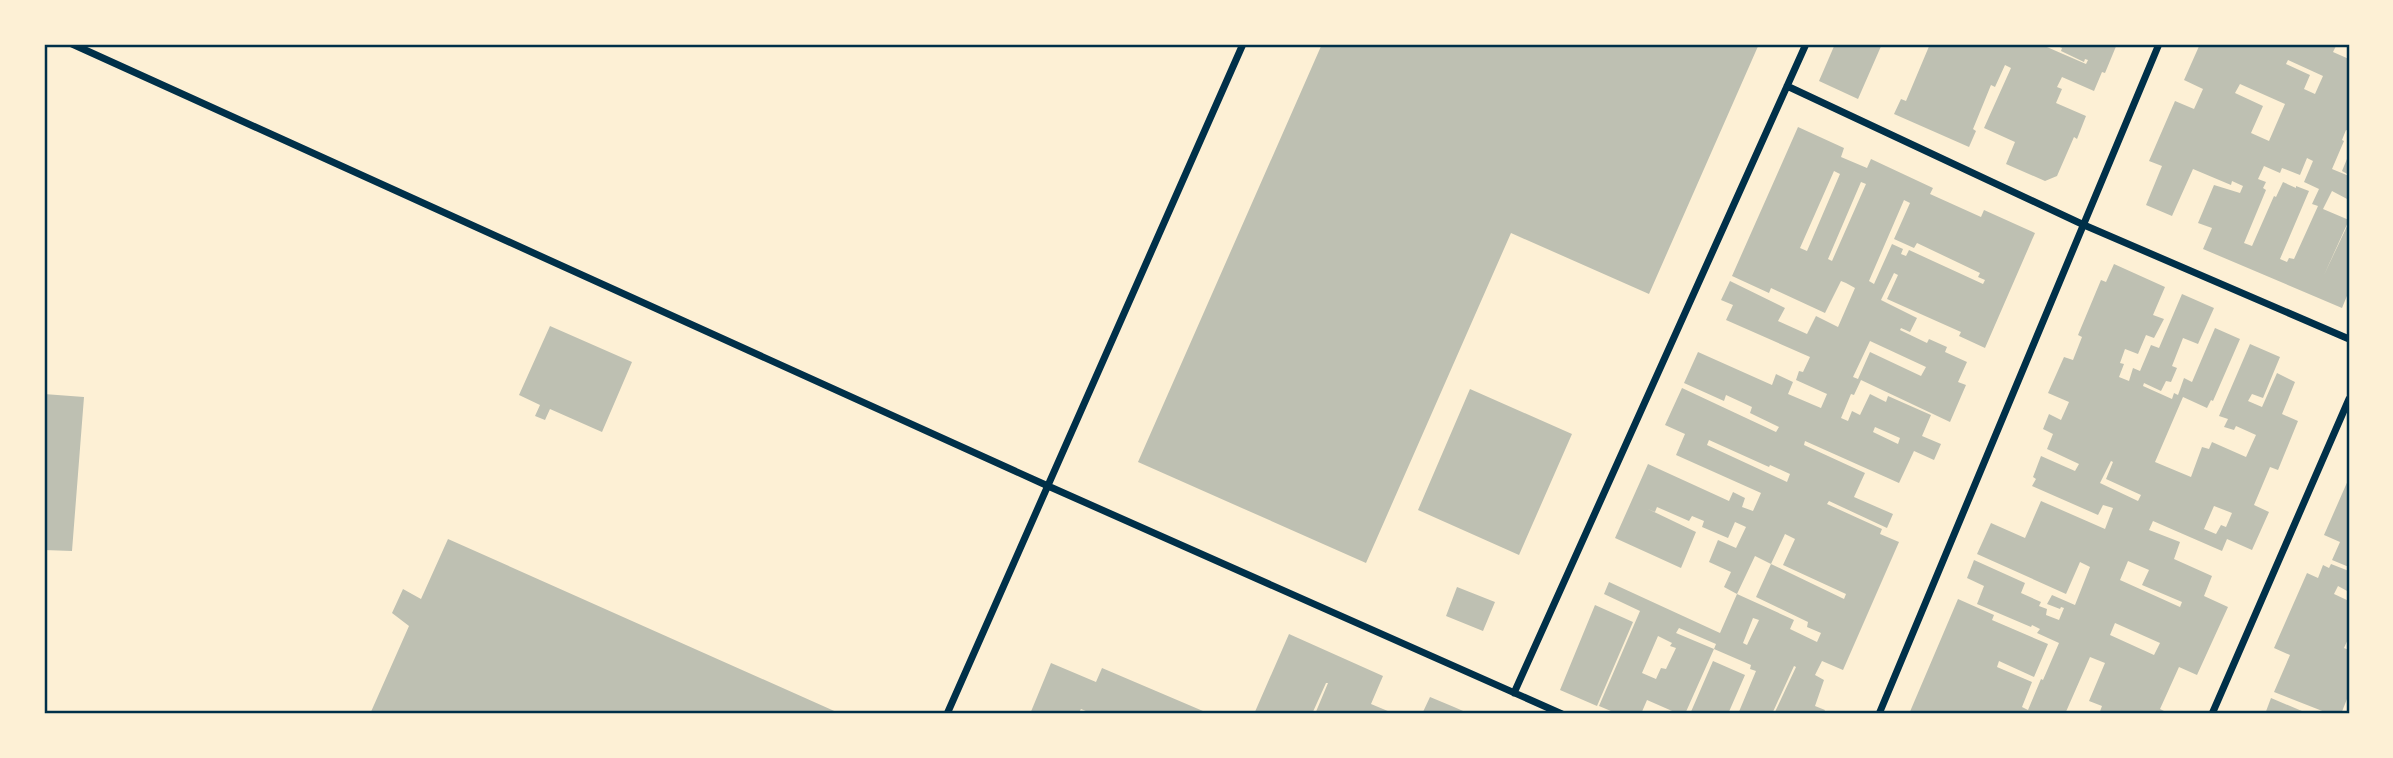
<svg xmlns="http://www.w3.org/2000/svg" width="2393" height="758" viewBox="0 0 2393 758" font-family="Montserrat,sans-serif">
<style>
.building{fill:#bec0b2;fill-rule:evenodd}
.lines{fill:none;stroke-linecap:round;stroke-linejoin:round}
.minor{stroke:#003049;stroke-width:7}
.neatline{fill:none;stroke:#003049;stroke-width:2.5}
</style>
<rect width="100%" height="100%" fill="#fdf0d5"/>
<path class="building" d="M1322 44H1759L1649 294 1511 233 1366 563 1138 462Z
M1835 44H1882L1858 99 1819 81Z
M1930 44H2040L2086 64 2088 60 2085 59 2084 62 2061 51 2062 48 2053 44H2117L2105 73 2102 72 2094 91 2062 77 2057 87 2062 89 2056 103 2086 116 2077 139 2074 137 2057 176 2045 181 2006 164 2015 142 1984 128 2011 68 2005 65 1995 87 1991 85 1973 129 1976 131 1969 147 1894 114 1901 99 1906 101Z
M2200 44H2337L2333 52 2349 59V131L2346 130 2342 140 2344 141 2332 169 2349 176V200L2332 191 2323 209 2349 220 2324 275 2349 222V291L2342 308 2203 249 2212 228 2198 223 2214 185 2240 193 2243 186 2232 181 2231 185 2193 169 2172 216 2146 205 2162 166 2149 161 2175 101 2194 109 2203 89 2184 80ZM2288 60 2323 76 2315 94 2304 89 2310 75 2286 64ZM2240 84 2285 104 2269 141 2251 133 2263 106 2235 93ZM2307 158 2313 161 2304 182 2319 189 2312 204 2318 206 2294 259 2289 258 2287 262 2280 259 2309 191 2296 186V188L2283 182 2276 197 2274 196 2252 246 2244 243 2266 190 2263 188 2266 182 2258 179 2264 166 2280 173 2282 168 2300 175Z
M1798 127 1844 148 1841 157 1867 168 1871 159 1933 188 1930 194 1981 217 1984 210 2035 233 1985 348 1959 336 1961 332 1887 299 1898 275 1894 273 1881 300 1917 318 1910 332 1901 328 1900 330 1927 343 1929 339 1947 347 1945 352 1967 362 1958 382 1966 385 1950 422 1861 380 1854 395 1851 394 1841 418 1848 421 1852 411 1860 415 1870 394 1886 402 1888 396 1931 415 1922 436 1941 444 1934 460 1914 451 1899 483 1805 441 1804 445 1865 473 1854 497 1893 514 1887 528 1829 501 1827 504 1882 529 1880 534 1899 542 1843 670 1822 661 1815 675 1824 680 1815 706 1825 710 1823 714H1774L1796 667 1794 666 1772 714H1738L1756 671 1750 669 1751 665 1714 649 1716 644 1679 628 1676 633 1714 649 1685 714H1679L1647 700 1641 714H1618L1599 706 1640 611 1604 594 1609 582 1720 633 1737 594 1794 620 1790 629 1817 642 1821 633 1807 627 1808 622 1756 597 1771 564 1755 556 1737 594 1724 587 1731 572 1709 562 1718 540 1736 548 1746 527 1735 522 1728 538 1702 527 1704 521 1692 516 1689 521 1657 507 1655 512 1648 509 1696 532 1681 568 1615 538 1648 464 1729 501 1733 492 1745 498 1742 507 1753 511 1761 493 1676 455 1685 434 1665 425 1682 388 1776 432 1779 427 1750 413 1752 407 1726 395 1724 401 1684 383 1698 352 1772 385 1776 374 1793 382 1788 394 1821 408 1827 394 1796 380 1799 371 1803 372 1810 357 1726 320 1733 305 1721 300 1730 281 1785 308 1778 321 1807 334 1816 316 1838 327 1855 288 1846 283 1841 281 1825 313 1771 288 1769 293 1732 276ZM1834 171 1840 174 1807 251 1800 248ZM1861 182 1866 184 1832 261 1828 259ZM1904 200 1910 203 1894 239 1914 248 1917 243 1980 273 1978 277 1985 280 1983 284 1909 250 1906 256 1901 254 1903 249 1892 244 1874 284 1869 281ZM1870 341 1926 367 1921 376 1870 352 1858 379 1853 377ZM1875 427 1900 438 1898 444 1873 432ZM1709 440 1769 467 1770 465 1790 474 1787 482 1707 445ZM1785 534 1795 539 1783 565 1846 594 1844 599 1771 564ZM1753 618 1759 620 1747 645 1743 643ZM1658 636 1672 643 1670 646 1676 648 1666 669 1661 668 1656 679 1642 673Z
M2349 154V175L2342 171Z
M2114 264 2165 287 2153 315 2164 319 2154 338 2146 335 2138 354 2125 349 2120 363 2124 364 2119 377 2129 381 2133 368 2140 371 2151 345 2159 348 2182 294 2214 308 2198 344 2183 338 2172 366 2177 368 2171 382 2166 381 2161 391 2144 383 2143 386 2172 399 2174 393 2178 395 2184 378 2192 382 2215 328 2240 339 2213 401 2211 400 2207 408 2183 397 2155 462 2191 477 2202 447 2209 449 2212 442 2246 457 2256 435 2236 426 2234 430 2224 427 2228 419 2219 416 2250 344 2280 357 2263 398 2252 394 2248 401 2262 407 2277 373 2295 382 2282 414 2298 421 2278 470 2270 467 2254 505 2269 512 2252 550 2227 539 2222 551 2153 521 2149 530 2180 542 2174 559 2212 576 2204 596 2228 607 2197 675 2179 667 2160 709 2164 711 2163 714H2099L2102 706 2089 701 2105 663 2090 657 2065 714H1909L1958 599 1994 615 1992 620 2048 644 2034 677 1999 661 1997 667 2032 682 2022 707 2028 710 2041 679 2043 680 2059 643 2037 633 2040 629 2032 625 2031 627 1977 604 1984 586 1967 578 1974 560 2025 583 2021 593 2041 602 2039 606 2047 609 2046 615 2059 620 2064 608 2061 607 2060 609 2047 604 2052 595 2075 605 2090 567 2080 562 2066 594 1977 554 1991 523 2025 538 2041 501 2105 529 2113 508 2103 505 2098 515 2032 486 2036 479 2033 477 2041 456 2075 471 2079 464 2047 449 2053 434 2043 429 2049 414 2061 420 2069 402 2048 393 2064 357 2073 360 2082 337 2078 335 2101 280 2106 282ZM2111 461 2113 462 2106 479 2141 495 2138 501 2100 483ZM2214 506 2232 513 2226 527 2221 525 2216 534 2204 529ZM2128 561 2149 570 2142 585 2182 602 2180 607 2120 580ZM2115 623 2160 643 2154 655 2110 635Z
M550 326 632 362 602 432 550 409 545 420 535 416 540 405 519 395Z
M1470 389 1572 434 1519 555 1418 510Z
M44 394 84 397 72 551 44 550Z
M2349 478V567L2332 560 2340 542 2324 535Z
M448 539 841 714H370L409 626 392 613 403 589 421 599Z
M2331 564 2349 571V592L2338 586 2334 594 2349 601V637L2344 648 2349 650V694L2341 714H2330L2274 692 2290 655 2274 648 2307 573 2318 578 2323 565 2329 568Z
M1457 587 1495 602 1483 631 1446 616Z
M1595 605 1633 622 1597 706 1560 690Z
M1289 634 1383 676 1371 704 1395 714H1315L1328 683H1326L1312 714H1254Z
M1713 661 1745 675 1728 714H1690Z
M1051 663 1096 682 1102 668 1210 714H1093L1081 709 1078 714H1030Z
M1430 697 1454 707 1470 714H1422Z
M2271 698 2309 714H2265Z"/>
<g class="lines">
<path class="minor" d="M72 44 1048 486 1562 714
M1787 86 2084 225 2349 339
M1514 693 1806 44
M947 714 1243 44
M1879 714 2159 44
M2212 714 2349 399"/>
</g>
<rect width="2393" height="758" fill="none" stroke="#fdf0d5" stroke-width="91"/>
<rect x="46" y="46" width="2302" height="666" class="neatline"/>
</svg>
